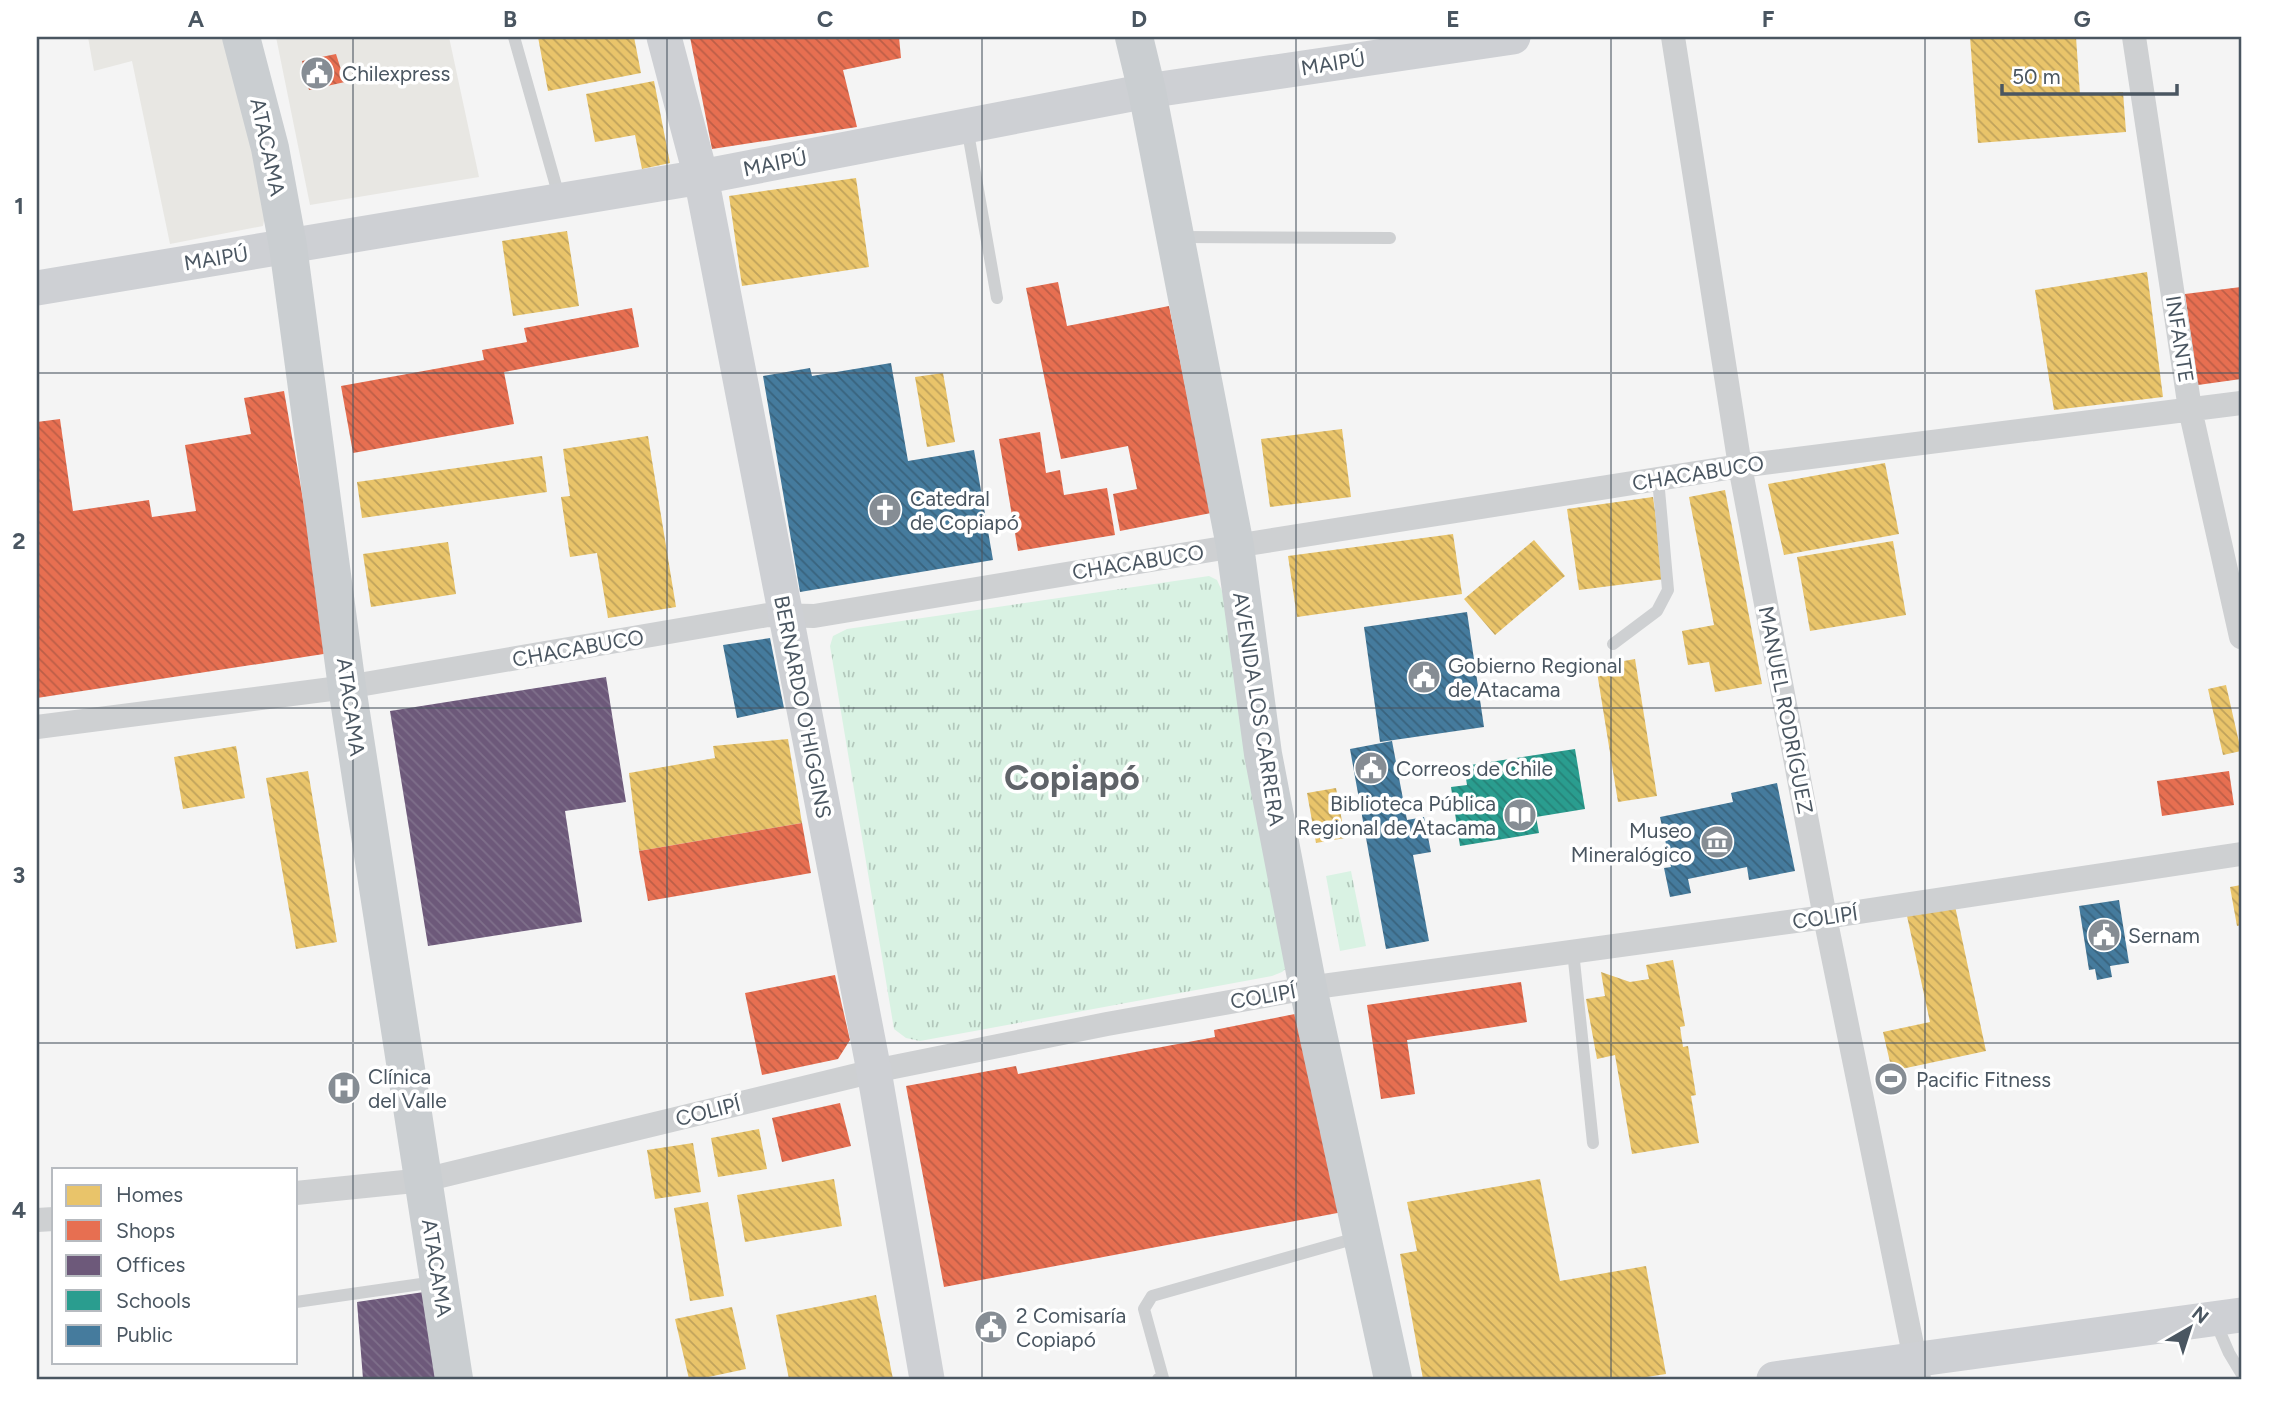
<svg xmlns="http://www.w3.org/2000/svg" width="2278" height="1416" viewBox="0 0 2278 1416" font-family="Figtree,sans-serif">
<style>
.commercial{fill:#e8e7e3}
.grass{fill:url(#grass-tufts)}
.homes{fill:url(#homes-back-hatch)}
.shops{fill:url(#shops-back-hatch)}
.offices{fill:url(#offices-back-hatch)}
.schools{fill:url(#schools-back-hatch)}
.public{fill:url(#public-back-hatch)}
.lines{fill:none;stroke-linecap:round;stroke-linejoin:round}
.lane{stroke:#ced0d2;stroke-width:12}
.street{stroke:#ced0d2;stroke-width:24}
.secondary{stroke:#ced0d4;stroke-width:35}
.primary{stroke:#caced1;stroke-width:38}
.grid{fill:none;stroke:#4a5661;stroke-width:2;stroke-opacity:0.55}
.labels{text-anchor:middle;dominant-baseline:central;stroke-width:7;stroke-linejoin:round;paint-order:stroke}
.street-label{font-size:21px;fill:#4a5661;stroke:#fff}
.poi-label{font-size:21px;fill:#4a5661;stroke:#fff;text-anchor:start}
.town-label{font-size:35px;font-weight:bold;fill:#5f6368;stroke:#fff}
.neatline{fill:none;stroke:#4a5661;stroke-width:2.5}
.grid-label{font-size:23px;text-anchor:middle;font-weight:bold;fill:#4a5661}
</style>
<defs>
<pattern id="grass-tufts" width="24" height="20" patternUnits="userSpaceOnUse" patternTransform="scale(1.75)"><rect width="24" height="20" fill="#d9f2e3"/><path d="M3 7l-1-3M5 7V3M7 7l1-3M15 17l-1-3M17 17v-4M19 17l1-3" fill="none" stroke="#b2c7bb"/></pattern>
<pattern id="homes-back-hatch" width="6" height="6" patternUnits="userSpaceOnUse" patternTransform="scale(1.75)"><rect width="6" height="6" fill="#e9c46a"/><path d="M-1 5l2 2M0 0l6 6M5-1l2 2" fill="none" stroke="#bfa25b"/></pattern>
<pattern id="shops-back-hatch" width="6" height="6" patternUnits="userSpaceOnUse" patternTransform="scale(1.75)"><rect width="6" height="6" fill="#e76f51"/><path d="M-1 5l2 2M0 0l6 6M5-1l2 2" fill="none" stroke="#bd5e47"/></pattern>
<pattern id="offices-back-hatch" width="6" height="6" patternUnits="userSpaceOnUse" patternTransform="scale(1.75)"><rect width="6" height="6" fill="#6d597a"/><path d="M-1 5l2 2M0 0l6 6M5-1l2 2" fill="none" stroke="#7f708b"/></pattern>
<pattern id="schools-back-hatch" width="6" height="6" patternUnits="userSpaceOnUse" patternTransform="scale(1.75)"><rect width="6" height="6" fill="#2a9d8f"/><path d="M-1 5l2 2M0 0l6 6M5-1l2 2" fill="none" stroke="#268378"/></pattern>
<pattern id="public-back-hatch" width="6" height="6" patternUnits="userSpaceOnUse" patternTransform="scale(1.75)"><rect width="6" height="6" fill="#457b9d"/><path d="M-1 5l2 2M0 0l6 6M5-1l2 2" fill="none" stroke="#39637d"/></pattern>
</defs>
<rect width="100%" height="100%" fill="#f4f4f4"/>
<path class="commercial" d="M88 37H235L268 199 263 226 170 244 132 61 94 71Z
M276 37H449L479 177 310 205Z"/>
<path class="grass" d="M1209 576 1217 580 1222 591 1290 965 1282 972 1272 976 920 1041 906 1038 894 1029 830 646 833 636 847 629Z
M1351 871 1366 946 1340 951 1326 876Z"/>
<path class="homes" d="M538 37H634L641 73 548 91Z
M1970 37H1999V39L2076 37 2080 95 2123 92 2126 132 1978 143Z
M654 81 670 163 642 169 635 135 595 142 586 94Z
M856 178 869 267 742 286 729 196Z
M567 231 579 306 513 316 502 241Z
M2147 272 2163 397 2054 410 2035 290Z
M943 373 955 442 927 447 915 377Z
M1342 429 1351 497 1270 507 1261 439Z
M648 436 676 607 608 618 597 553 570 557 561 497 570 496 563 449Z
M542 456 547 492 362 518 357 482Z
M1885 463 1899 534 1784 555 1768 484Z
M1725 490 1762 684 1715 692 1709 662 1688 665 1682 631 1714 625 1689 497Z
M1653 497 1665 579 1579 590 1567 509Z
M1453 534 1462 594 1297 617 1288 556Z
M1534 540 1565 576 1495 635 1464 599Z
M1893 541 1906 615 1810 631 1797 557Z
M448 542 456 594 371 607 363 554Z
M1635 659 1657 796 1618 802 1596 666Z
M2226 685 2241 751 2223 755 2208 689Z
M788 739 802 823 639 851 629 773 715 758 713 746Z
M236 746 245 798 183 809 174 757Z
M308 771 337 942 296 949 266 778Z
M1336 788 1345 838 1316 843 1307 793Z
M2241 885V925L2237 926 2230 887Z
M1955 906 1986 1051 1892 1071 1883 1032 1930 1022 1907 916Z
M1673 960 1685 1026 1680 1027 1683 1047 1688 1046 1696 1095 1691 1096 1699 1143 1632 1154 1615 1055 1597 1059 1586 999 1605 996 1601 972 1630 982 1649 979 1646 965Z
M759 1129 767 1169 718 1177 711 1138Z
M693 1143 701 1192 655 1199 647 1150Z
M834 1179 842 1226 745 1242 737 1195Z
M1540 1179 1560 1281 1646 1266 1666 1374 1634 1379H1423L1400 1254 1417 1251 1407 1202Z
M708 1202 724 1296 690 1301 674 1208Z
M876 1295 893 1379H789L776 1315Z
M732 1307 746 1369 699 1379H689L675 1319Z"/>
<path class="shops" d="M690 37H899L901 58 843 70 857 127 712 149Z
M336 54 345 82 309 90 302 61Z
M1058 282 1067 326 1169 306 1211 513 1120 531 1113 494 1137 489 1128 446 1061 459 1026 288Z
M2241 287V379L2198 385 2185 294Z
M632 308 639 347 504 372 514 424 353 453 341 386 484 360 482 350 527 342 524 328Z
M284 391 330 653 37 698V422L60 419 73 511 149 500 152 517 196 511 185 445 251 434 244 398Z
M1040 432 1046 473 1060 470 1064 495 1107 488 1115 535 1018 551 999 439Z
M2229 771 2234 805 2162 816 2157 781Z
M802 823 811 873 648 901 639 851Z
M835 975 850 1040 838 1059 762 1075 745 993Z
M1521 982 1527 1022 1407 1040 1415 1094 1381 1099 1367 1005Z
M1310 1011 1348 1211 944 1287 906 1086 1016 1066 1018 1074 1215 1037 1214 1030Z
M840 1103 851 1146 782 1162 772 1118Z"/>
<path class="offices" d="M606 677 626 802 565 811 582 922 428 946 390 711Z
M424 1292 440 1379H363L357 1302Z"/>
<path class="schools" d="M1575 749 1585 809 1536 817 1539 833 1460 846 1451 787 1467 785 1464 766Z"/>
<path class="public" d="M891 363 908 461 974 450 993 560 800 592 763 376 810 368 812 376Z
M1467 612 1484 727 1380 742 1364 627Z
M770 638 784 708 737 718 723 645Z
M1392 741 1407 820 1424 817 1431 852 1413 855 1429 941 1386 949 1350 749Z
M1777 783 1795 871 1749 880 1747 867 1688 879 1691 893 1670 897 1664 868 1671 867 1660 817 1733 802 1731 793Z
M2119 900 2129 963 2110 966 2112 977 2097 980 2095 969 2089 970 2079 906Z"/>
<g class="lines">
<path class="lane" d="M514 37 560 200
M967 127 997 298
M1179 237 1390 238
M1613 644 1657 611 1668 590 1658 479
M1573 951 1593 1143
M296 1302 435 1282
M2216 1323 2229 1353 2241 1373
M1158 1379 1163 1378 1144 1309 1152 1296 1360 1237"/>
<path class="street" d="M1673 37 1740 466 1825 917 1919 1379
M2134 37 2190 409 2241 637
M37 727 347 687 768 615 814 616 1235 546 1740 466 2241 403
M296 1193 424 1180 874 1071 1107 1024 1308 988 1825 917 2241 854
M37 1220 54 1219"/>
<path class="secondary" d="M664 37 701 177 874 1071 927 1379
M37 288 701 177 1147 91 1513 37
M1774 1379 2241 1315"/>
<path class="primary" d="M241 37 270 148 288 246 347 687 454 1379
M1134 37 1147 91 1235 546 1263 754 1308 988 1393 1379"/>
</g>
<path class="grid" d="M353 37V1379M667 37V1379M982 37V1379M1296 37V1379M1611 37V1379M1925 37V1379M37 373H2241M37 708H2241M37 1043H2241"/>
<defs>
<symbol id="civic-disc" viewBox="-11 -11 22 22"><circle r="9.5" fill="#868d94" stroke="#fff"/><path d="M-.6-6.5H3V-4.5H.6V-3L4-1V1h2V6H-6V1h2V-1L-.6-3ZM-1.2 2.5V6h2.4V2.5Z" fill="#fff"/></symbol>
<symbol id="church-disc" viewBox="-11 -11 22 22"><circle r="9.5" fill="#868d94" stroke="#fff"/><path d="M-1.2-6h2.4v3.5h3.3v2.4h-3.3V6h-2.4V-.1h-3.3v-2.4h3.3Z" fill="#fff"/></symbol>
<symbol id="library-disc" viewBox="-11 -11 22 22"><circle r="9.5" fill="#868d94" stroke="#fff"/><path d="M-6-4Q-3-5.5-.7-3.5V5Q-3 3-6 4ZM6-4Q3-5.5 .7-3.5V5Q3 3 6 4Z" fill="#fff"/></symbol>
<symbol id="museum-disc" viewBox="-11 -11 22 22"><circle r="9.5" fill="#868d94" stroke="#fff"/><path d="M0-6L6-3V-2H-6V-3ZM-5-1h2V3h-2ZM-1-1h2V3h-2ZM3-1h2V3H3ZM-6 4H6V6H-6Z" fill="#fff"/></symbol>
<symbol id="stadium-disc" viewBox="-11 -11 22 22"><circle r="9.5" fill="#868d94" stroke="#fff"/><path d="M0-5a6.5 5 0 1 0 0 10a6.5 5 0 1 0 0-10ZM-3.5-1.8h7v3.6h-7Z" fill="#fff"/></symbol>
<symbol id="hospital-disc" viewBox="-11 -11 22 22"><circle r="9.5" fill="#868d94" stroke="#fff"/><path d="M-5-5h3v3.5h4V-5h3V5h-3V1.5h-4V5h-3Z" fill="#fff"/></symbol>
</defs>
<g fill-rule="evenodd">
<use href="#civic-disc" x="298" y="54" width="38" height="38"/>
<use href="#church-disc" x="866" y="491" width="38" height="38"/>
<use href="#civic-disc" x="1405" y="658" width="38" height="38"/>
<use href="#civic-disc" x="1352" y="749" width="38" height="38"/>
<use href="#library-disc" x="1501" y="796" width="38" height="38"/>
<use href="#museum-disc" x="1698" y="823" width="38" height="38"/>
<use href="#civic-disc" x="2085" y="916" width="38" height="38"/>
<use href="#stadium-disc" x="1872" y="1060" width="38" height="38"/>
<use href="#hospital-disc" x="325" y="1069" width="38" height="38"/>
<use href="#civic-disc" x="972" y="1308" width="38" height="38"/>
</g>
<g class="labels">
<g class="street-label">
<text transform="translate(1333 63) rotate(-9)">MAIPÚ</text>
<text transform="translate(268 147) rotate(78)">ATACAMA</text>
<text transform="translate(775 163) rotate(-11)">MAIPÚ</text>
<text transform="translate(216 258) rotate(-9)">MAIPÚ</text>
<text transform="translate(2180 339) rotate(81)">INFANTE</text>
<text transform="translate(1698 473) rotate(-9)">CHACABUCO</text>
<text transform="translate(1138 562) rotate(-9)">CHACABUCO</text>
<text transform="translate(578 648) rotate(-10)">CHACABUCO</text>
<text transform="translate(351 707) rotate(82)">ATACAMA</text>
<text transform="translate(803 707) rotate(79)">BERNARDO O'HIGGINS</text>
<text transform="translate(1259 709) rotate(81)">AVENIDA LOS CARRERA</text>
<text transform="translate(1786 710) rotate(79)">MANUEL RODRÍGUEZ</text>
<text transform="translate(1825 917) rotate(-8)">COLIPÍ</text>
<text transform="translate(1263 996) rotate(-10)">COLIPÍ</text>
<text transform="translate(708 1111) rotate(-14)">COLIPÍ</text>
<text transform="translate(437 1268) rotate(81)">ATACAMA</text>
</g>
<g class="poi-label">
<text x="342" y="73">Chilexpress</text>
<text x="910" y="498">Catedral<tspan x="910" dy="24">de Copiapó</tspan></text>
<text x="1448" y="665">Gobierno Regional<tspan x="1448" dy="24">de Atacama</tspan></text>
<text x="1396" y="768">Correos de Chile</text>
<text x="1496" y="803" text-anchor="end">Biblioteca Pública<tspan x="1496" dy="24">Regional de Atacama</tspan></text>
<text x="1692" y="830" text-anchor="end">Museo<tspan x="1692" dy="24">Mineralógico</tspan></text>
<text x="2128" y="935">Sernam</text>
<text x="368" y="1076">Clínica<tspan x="368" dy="24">del Valle</tspan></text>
<text x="1916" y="1079">Pacific Fitness</text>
<text x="1016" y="1315">2 Comisaría<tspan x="1016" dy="24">Copiapó</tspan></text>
</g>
<g class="town-label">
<text x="1072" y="778">Copiapó</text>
</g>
</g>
<rect width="2278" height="1416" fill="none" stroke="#ffffff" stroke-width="77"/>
<rect x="52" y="1168" width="245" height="196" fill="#ffffff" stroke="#b7bbc0" stroke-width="2"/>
<rect x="66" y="1185" width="35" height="21" fill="#e9c46a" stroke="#b7bbc0" stroke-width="2"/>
<text x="116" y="1202" font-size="21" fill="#4a5661">Homes</text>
<rect x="66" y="1220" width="35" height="21" fill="#e76f51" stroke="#b7bbc0" stroke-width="2"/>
<text x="116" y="1238" font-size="21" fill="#4a5661">Shops</text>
<rect x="66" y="1255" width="35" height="21" fill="#6d597a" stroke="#b7bbc0" stroke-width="2"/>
<text x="116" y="1272" font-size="21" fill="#4a5661">Offices</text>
<rect x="66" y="1290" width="35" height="21" fill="#2a9d8f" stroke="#b7bbc0" stroke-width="2"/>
<text x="116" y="1308" font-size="21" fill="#4a5661">Schools</text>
<rect x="66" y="1325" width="35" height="21" fill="#457b9d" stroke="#b7bbc0" stroke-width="2"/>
<text x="116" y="1342" font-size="21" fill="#4a5661">Public</text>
<g transform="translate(2190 1328) rotate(39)" stroke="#ffffff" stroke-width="5" paint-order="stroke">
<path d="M0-5L12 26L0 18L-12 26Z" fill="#4a5661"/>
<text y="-10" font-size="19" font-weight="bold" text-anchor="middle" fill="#4a5661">N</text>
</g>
<path d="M2002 84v10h175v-10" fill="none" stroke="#4a5661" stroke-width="3.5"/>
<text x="2012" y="84" font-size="21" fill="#4a5661" stroke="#ffffff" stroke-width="5" paint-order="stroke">50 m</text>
<rect x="38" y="38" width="2202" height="1340" class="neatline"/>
<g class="grid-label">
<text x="196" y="27">A</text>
<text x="510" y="27">B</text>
<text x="825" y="27">C</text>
<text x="1139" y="27">D</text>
<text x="1453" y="27">E</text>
<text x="1768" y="27">F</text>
<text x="2082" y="27">G</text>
<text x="19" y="214">1</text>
<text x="19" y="549">2</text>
<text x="19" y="883">3</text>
<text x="19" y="1218">4</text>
</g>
</svg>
